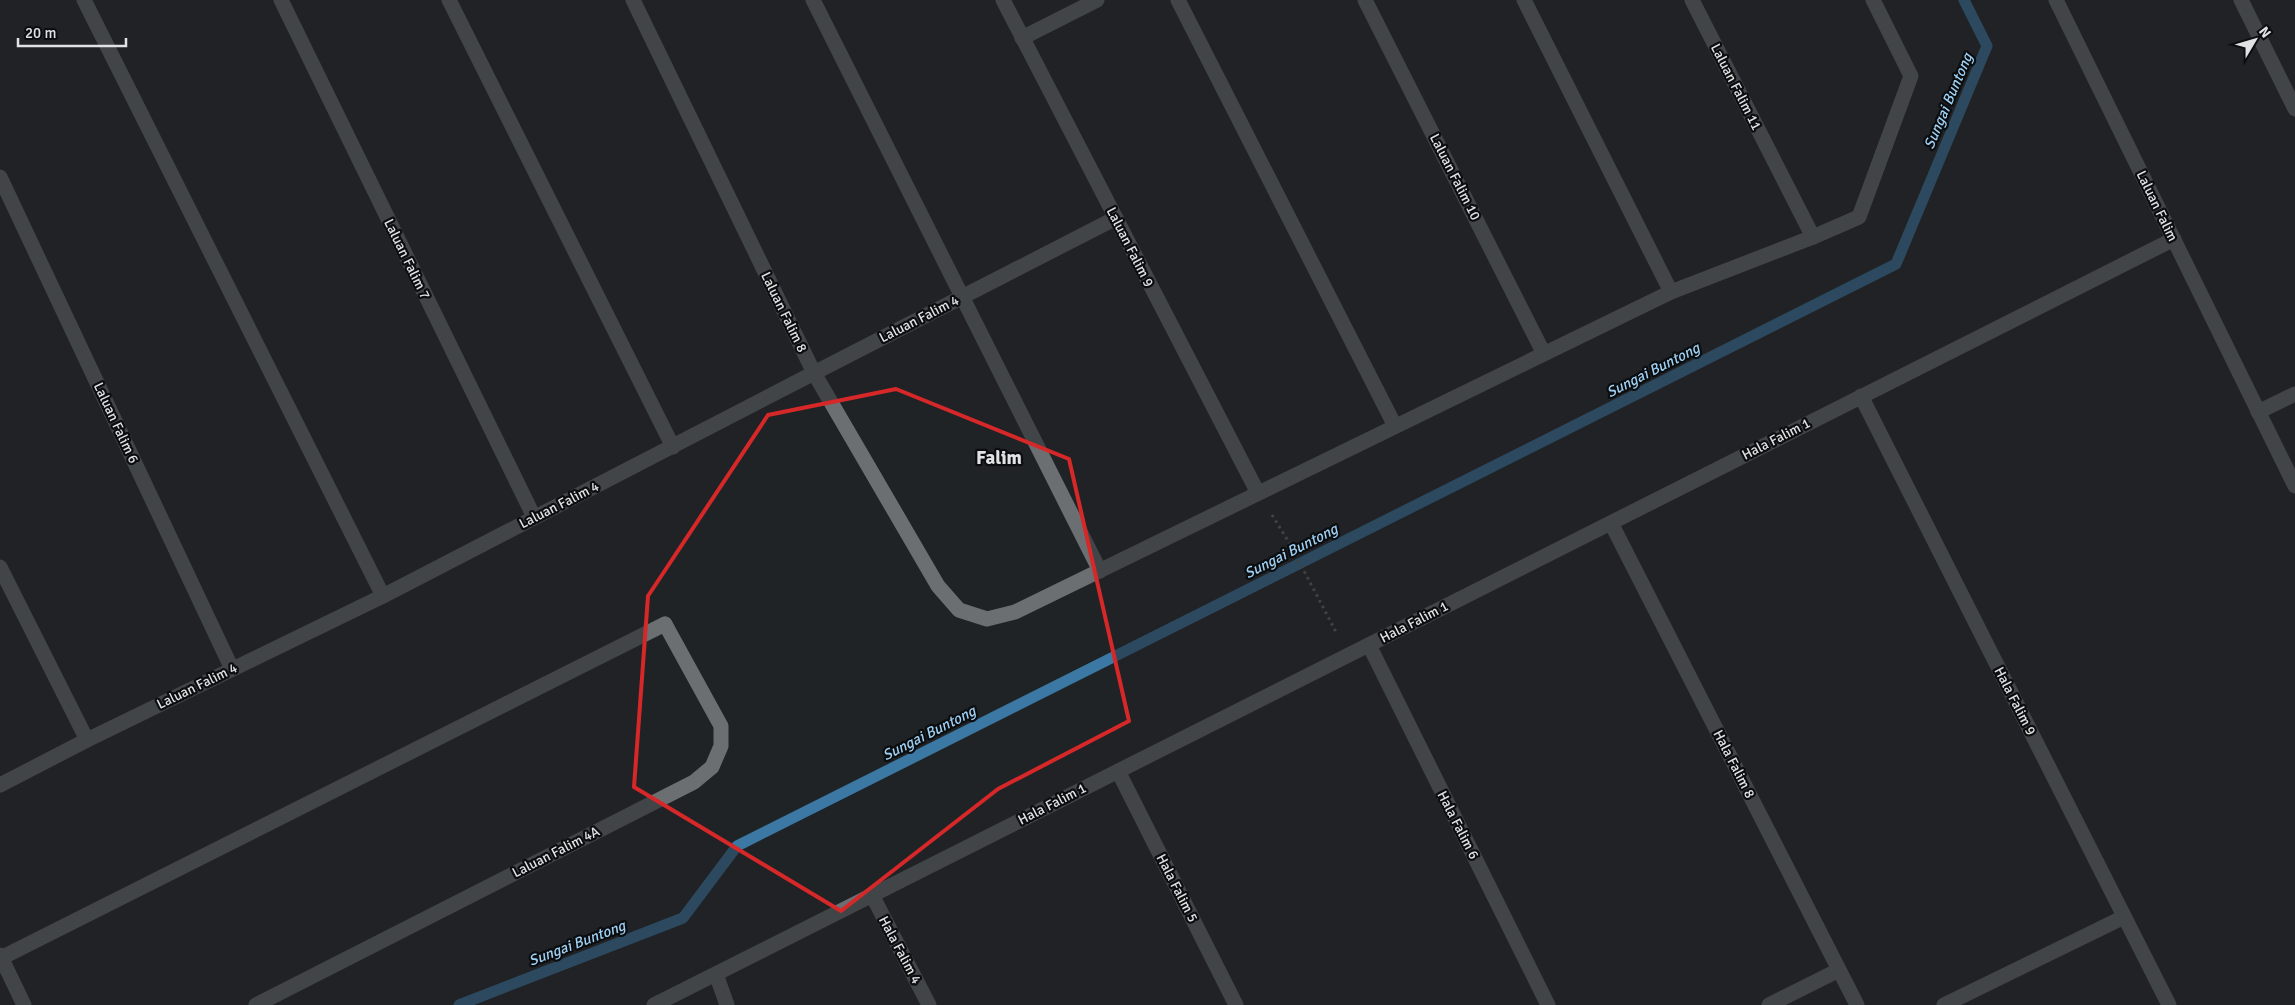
<svg xmlns="http://www.w3.org/2000/svg" width="2295" height="1005" viewBox="0 0 2295 1005" font-family="Signika,sans-serif">
<style>
.lines{fill:none;stroke-linecap:round;stroke-linejoin:round}
.stream{stroke:#3b79a4;stroke-width:11}
.path{stroke:#686a6d;stroke-width:3;stroke-dasharray:2.5 4;stroke-linecap:butt}
.lane{stroke:#6c6f72;stroke-width:15}
.street{stroke:#6c6f72;stroke-width:15}
.marked{fill:none;stroke:#d62828;stroke-width:4;stroke-linejoin:round}
.labels{text-anchor:middle;dominant-baseline:central;stroke-width:4.5;stroke-linejoin:round;paint-order:stroke}
.street-label{font-size:14px;fill:#e0e2e4;stroke:#0b0d0e}
.water-label{font-size:15px;font-style:italic;fill:#9fd1f6;stroke:#0b0d0e}
.district-label{font-size:19px;font-weight:bold;fill:#e0e2e4;stroke:#0b0d0e}
</style>
<rect width="100%" height="100%" fill="#202326"/>
<g class="lines">
<path class="stream" d="M459 1005 683 918 737 846 1896 264 1987 46 1964 0"/>
<path class="path" d="M1272 515 1290 544 1336 632"/>
<path class="lane" d="M84 0 383 596
M449 0 673 447
M813 0 1100 571
M1178 0 1395 426
M1524 0 1671 292
M2241 0 2295 109
M1022 38 1097 0
M1813 237 1859 217 1911 76 1873 0
M814 373 1116 218
M2258 412 2295 394
M0 567 87 740
M1 958 665 624
M716 974 727 1005
M1769 1005 1839 970
M1944 1005 2124 917"/>
<path class="street" d="M281 0 534 517
M633 0 814 373 938 586 959 610 987 619 1015 612 1671 292 1813 237 1692 0
M1003 0 1258 493
M1365 0 1544 354
M2056 0 2295 486
M0 177 232 669
M1861 396 2169 1005
M1611 523 1857 1005
M1369 645 1548 1005
M1118 771 1236 1005
M0 785 87 740 383 596 814 373
M872 895 929 1005
M0 955 24 1005
M256 1005 694 782 712 767 721 746V726L665 624
M654 1005 2174 239"/>
</g>
<path d="M0 0H2295V1005H0ZM896 389 1069 459 1129 721 998 789 841 911 634 787 648 596 768 415Z" fill="#202326" fill-opacity=".55" fill-rule="evenodd"/>
<path class="marked" d="M896 389 1069 459 1129 721 998 789 841 911 634 787 648 596 768 415Z"/>
<g class="labels">
<g class="street-label">
<text transform="translate(1736 87) rotate(63)">Laluan Falim 11</text>
<text transform="translate(1455 177) rotate(63)">Laluan Falim 10</text>
<text transform="translate(2157 206) rotate(64)">Laluan Falim</text>
<text transform="translate(1130 247) rotate(63)">Laluan Falim 9</text>
<text transform="translate(407 259) rotate(64)">Laluan Falim 7</text>
<text transform="translate(784 312) rotate(64)">Laluan Falim 8</text>
<text transform="translate(919 319) rotate(-27)">Laluan Falim 4</text>
<text transform="translate(116 423) rotate(65)">Laluan Falim 6</text>
<text transform="translate(1776 439) rotate(-27)">Hala Falim 1</text>
<text transform="translate(559 505) rotate(-27)">Laluan Falim 4</text>
<text transform="translate(1414 622) rotate(-27)">Hala Falim 1</text>
<text transform="translate(197 686) rotate(-26)">Laluan Falim 4</text>
<text transform="translate(2015 701) rotate(63)">Hala Falim 9</text>
<text transform="translate(1734 764) rotate(63)">Hala Falim 8</text>
<text transform="translate(1052 804) rotate(-27)">Hala Falim 1</text>
<text transform="translate(1458 825) rotate(63)">Hala Falim 6</text>
<text transform="translate(556 852) rotate(-27)">Laluan Falim 4A</text>
<text transform="translate(1177 888) rotate(63)">Hala Falim 5</text>
<text transform="translate(900 950) rotate(62)">Hala Falim 4</text>
</g>
<g class="water-label">
<text transform="translate(1948 101) rotate(-67)">Sungai Buntong</text>
<text transform="translate(1653 370) rotate(-27)">Sungai Buntong</text>
<text transform="translate(1291 551) rotate(-27)">Sungai Buntong</text>
<text transform="translate(929 733) rotate(-27)">Sungai Buntong</text>
<text transform="translate(577 943) rotate(-21)">Sungai Buntong</text>
</g>
<g class="district-label">
<text x="999" y="458">Falim</text>
</g>
</g>
<g transform="translate(2255 40) rotate(52)" stroke="#0b0d0e" stroke-width="4" paint-order="stroke">
<path d="M0-4L9 19L0 12L-9 19Z" fill="#e0e2e4"/>
<text y="-8" font-size="14" font-weight="bold" text-anchor="middle" fill="#e0e2e4">N</text>
</g>
<path d="M18 38v8h108v-8" fill="none" stroke="#e0e2e4" stroke-width="2.5"/>
<text x="25" y="38" font-size="15" fill="#e0e2e4" stroke="#0b0d0e" stroke-width="4" paint-order="stroke">20 m</text>
</svg>
